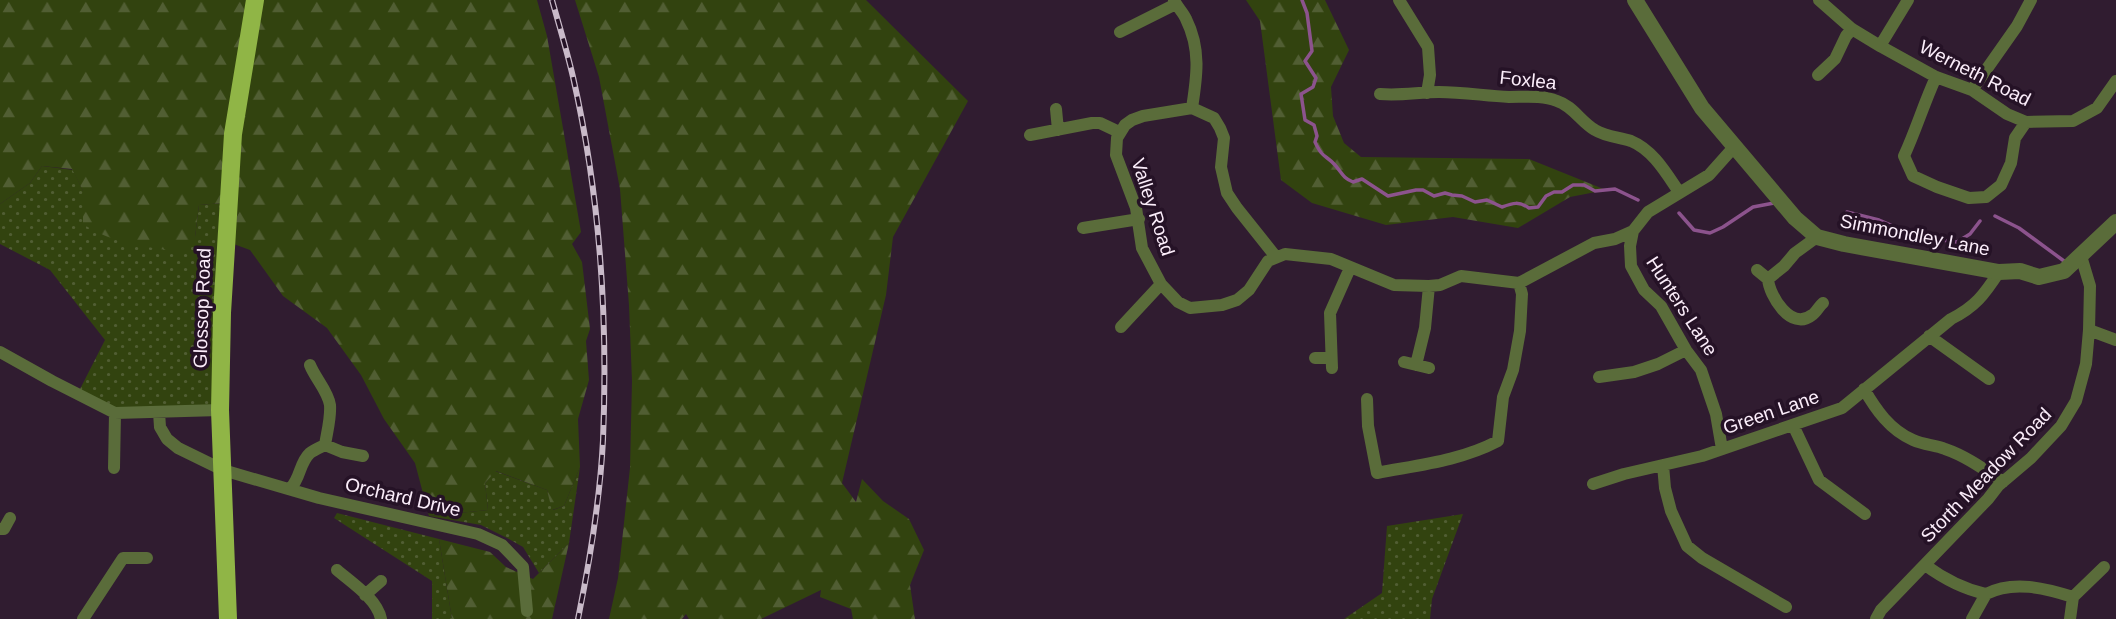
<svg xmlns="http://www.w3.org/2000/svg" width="2116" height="619" viewBox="0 0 2116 619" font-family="Helvetica,sans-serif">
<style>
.green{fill:url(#green-dots)}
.forest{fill:url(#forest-firs)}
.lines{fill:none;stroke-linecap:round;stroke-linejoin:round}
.stream{stroke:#8c538d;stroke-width:3.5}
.minor{stroke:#5a6c3a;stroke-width:12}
.tertiary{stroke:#5a6c3a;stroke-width:16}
.primary{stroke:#90b546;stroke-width:18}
.rail-casing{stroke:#c9bac9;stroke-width:6}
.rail{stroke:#251226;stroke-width:3.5;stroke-dasharray:10;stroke-linecap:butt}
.labels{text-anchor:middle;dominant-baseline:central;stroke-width:7;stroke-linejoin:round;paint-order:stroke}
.street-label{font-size:19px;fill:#fbedfa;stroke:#251226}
</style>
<defs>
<pattern id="green-dots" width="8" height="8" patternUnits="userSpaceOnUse" patternTransform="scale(1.75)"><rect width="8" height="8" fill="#32430f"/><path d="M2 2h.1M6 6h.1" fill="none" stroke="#515e33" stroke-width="1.8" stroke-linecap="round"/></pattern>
<pattern id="forest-firs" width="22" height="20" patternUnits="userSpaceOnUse" patternTransform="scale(1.75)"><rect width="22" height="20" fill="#32430f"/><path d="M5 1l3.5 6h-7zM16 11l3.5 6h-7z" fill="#515e33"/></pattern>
</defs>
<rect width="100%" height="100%" fill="#301c30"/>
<path class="green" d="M42 166 73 170 83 191 84 224 195 237 199 205 223 203 216 408 115 410 79 391 105 340 50 270 0 244V204L30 183Z
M580 467 569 543 539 573 523 547 507 538 481 525 429 516 488 510 485 483 495 471 547 490 553 510 564 506Z
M337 513 439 539 452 619H432V581L334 518Z
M1463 514 1432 599 1430 619H1344L1382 593 1387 526Z"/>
<path class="forest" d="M0 0H537L547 36 581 232 572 244 582 262 590 329 586 341 589 380 578 419 580 467 564 506 552 510 547 490 496 471 485 483 488 510 429 516 415 463 384 419 361 375 327 328 283 296 250 250 231 243 223 203 199 205 195 237 181 252C147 247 112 244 83 224V191L72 169 42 166 30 183 0 204Z
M575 0H866L968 101 893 237 886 295 842 483 856 502 862 479 883 501 909 519 924 550 910 585 915 619H853L851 609 820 597 821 590 761 619H689L686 614 682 619H609L618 578 630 468 632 381 629 305 620 189 599 77Z
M1246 0H1325L1349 50 1331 87 1333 116 1344 143 1361 157 1529 159 1606 190 1570 197 1518 228 1453 217 1386 225 1312 203 1281 180 1260 21Z
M439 539 490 552 506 567 533 579 569 543 552 619H452Z"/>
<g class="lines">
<path class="stream" d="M1302 0 1307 13 1312 51 1305 61 1316 78 1313 87 1301 94 1305 120 1314 125 1317 136 1315 142C1323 159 1325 154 1335 165 1342 173 1343 178 1353 182L1362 179 1388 196 1416 190H1423L1434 196 1445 193 1452 195 1462 196 1475 202 1487 200 1502 207C1513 203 1519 201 1529 208L1538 207 1546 196 1554 192H1562L1573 185H1584L1595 191 1615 189 1638 200
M1847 212 1879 220 1919 237 1957 242 1970 234 1980 221
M1679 213 1694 230 1710 233 1723 227 1753 207 1774 203
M1995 216 2019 228 2064 261"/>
<path class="minor" d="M1174 0C1177 7 1183 12 1186 19 1201 49 1197 76 1192 108
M1399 0 1428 47 1430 75 1427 93
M1819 0 1852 29 1880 46 1936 77 1972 90 2007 114 2026 122 2073 121 2097 108 2116 81
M1120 32 1176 4
M1880 46 1908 0
M1818 75 1835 59 1846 36 1852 29
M1936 77C1924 103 1916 130 1904 156L1913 176 1937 187 1969 198 1986 197 2001 185 2011 163 2015 138 2026 122
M1972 90 2017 26 2031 0
M1380 94C1401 96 1419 92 1439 92 1463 92 1486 96 1509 97 1525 97 1542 95 1557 101 1573 106 1581 122 1595 130 1606 137 1620 137 1631 141 1653 150 1666 173 1679 192
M1056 109 1058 130
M1030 135 1092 123H1100L1119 132
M1083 228 1139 219
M1817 237 1795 253 1784 266 1768 279C1769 295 1791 332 1812 315 1816 313 1819 306 1823 303
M1276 257 1237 208 1227 193 1221 167 1224 138 1220 128 1214 118 1192 108 1143 116 1132 120 1125 125 1117 138 1116 155 1136 208 1142 248 1161 284 1178 302 1190 308 1222 305 1237 300 1249 290 1268 261 1285 254 1331 259 1394 285 1429 286 1440 285 1461 276 1519 283 1594 243 1615 239 1633 231
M1757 270 1768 279
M1121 327 1161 284
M2089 330 2116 340
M1929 336 1989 379
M0 352 52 381 115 413 220 410
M1315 358H1331
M1404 362 1429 368
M1416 365 1425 328 1429 286
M1332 368 1330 313 1350 268
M1599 377 1634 372 1658 364 1686 350
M1864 389C1876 410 1890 430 1913 440 1924 445 1935 445 1945 449 1966 456 1985 470 2003 482
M1367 399 1368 426 1377 473C1418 465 1460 461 1498 441L1503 397 1513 370 1520 331 1522 294 1519 283
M159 412 160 427 167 439 178 448 223 470 319 498 478 534 502 545 523 567 527 611
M1793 425 1819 480 1865 514
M325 445 342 452 363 456
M1722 449 1716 414 1701 370 1686 350 1661 306 1644 290 1631 266 1630 246 1633 231 1648 212 1709 175 1734 147
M1663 465 1665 488 1671 511 1687 546 1702 558 1786 607
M114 468 115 413
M1593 484 1624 474 1702 456 1842 408 1951 319C1975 307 1984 295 1999 272
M290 489C301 478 299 463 310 453 314 450 321 447 325 445 327 432 331 418 330 405 328 391 315 378 310 365
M0 529H4L10 518
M1925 565C1944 579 1963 589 1986 594 2013 580 2045 588 2073 597L2104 567
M337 570C352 583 377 599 381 619
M365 595 381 581
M83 619 123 558H147
M1876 619 1881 610 1988 499 1998 486 2031 458 2061 426 2076 401 2086 364 2089 330 2090 286 2081 256
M1972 619 1986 594
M2070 619 2073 597"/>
<path class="tertiary" d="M1635 0 1702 108 1795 218 1817 237 1844 244 1999 272 2020 271 2039 277 2064 271 2116 222"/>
<path class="primary" d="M228 619 220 410 222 313 233 134 255 0"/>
<defs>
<path id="rail" d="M552 0C559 25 567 51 573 77 600 195 608 320 603 440 600 500 590 560 578 619"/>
</defs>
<use href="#rail" class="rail-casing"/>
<use href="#rail" class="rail"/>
</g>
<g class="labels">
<g class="street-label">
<text transform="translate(1975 73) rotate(27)">Werneth Road</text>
<text transform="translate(1528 80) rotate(6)">Foxlea</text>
<text transform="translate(1153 207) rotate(72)">Valley Road</text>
<text transform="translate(1915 235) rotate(11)">Simmondley Lane</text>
<text transform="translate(1682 306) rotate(57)">Hunters Lane</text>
<text transform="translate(202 308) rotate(-88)">Glossop Road</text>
<text transform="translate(1771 412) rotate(-19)">Green Lane</text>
<text transform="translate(1986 475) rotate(-46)">Storth Meadow Road</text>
<text transform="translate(403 497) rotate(13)">Orchard Drive</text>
</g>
</g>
</svg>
